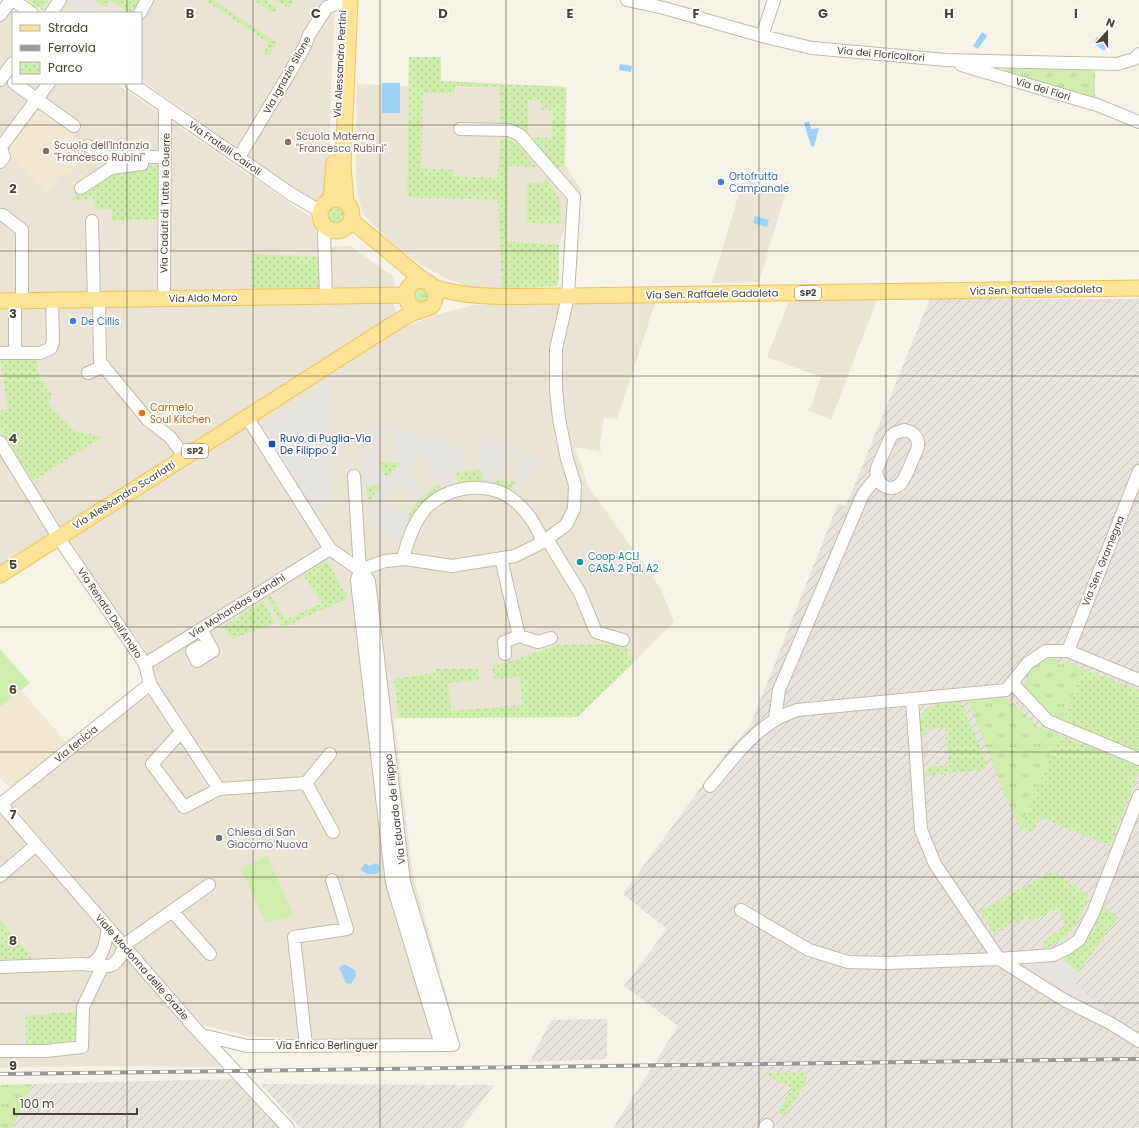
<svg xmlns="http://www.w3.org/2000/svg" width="1139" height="1128" viewBox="0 0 1139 1128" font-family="Poppins,sans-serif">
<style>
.residential{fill:#eae4d5}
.industrial{fill:url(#industrial-furrows)}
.education{fill:#f0e8d0}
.grass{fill:url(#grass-tufts)}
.park{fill:url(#park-dots)}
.pitch{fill:#cfeeac}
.parking{fill:#e6e4e0;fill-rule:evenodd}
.water{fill:#9ed2f8}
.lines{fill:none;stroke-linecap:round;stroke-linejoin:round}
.minor-casing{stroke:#c2baa9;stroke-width:14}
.major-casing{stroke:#f0c65b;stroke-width:17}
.minor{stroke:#fff;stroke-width:12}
.major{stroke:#ffe397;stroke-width:15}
.rail-casing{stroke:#989898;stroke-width:4}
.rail{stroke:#fff;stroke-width:2.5;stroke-dasharray:8;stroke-linecap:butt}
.grid{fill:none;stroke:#4a4235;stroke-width:1;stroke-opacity:0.55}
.education-dot{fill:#8d6e63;stroke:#fff;stroke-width:1.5}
.shop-dot{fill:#3f7fe0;stroke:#fff;stroke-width:1.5}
.food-dot{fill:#e8710a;stroke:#fff;stroke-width:1.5}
.transit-dot{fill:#1a4fb4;stroke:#fff;stroke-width:1.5}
.culture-dot{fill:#0f9aa8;stroke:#fff;stroke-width:1.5}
.worship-dot{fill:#6b7280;stroke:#fff;stroke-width:1.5}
.labels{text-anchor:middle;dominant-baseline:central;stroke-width:3.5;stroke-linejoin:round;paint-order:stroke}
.shield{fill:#fff;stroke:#807b72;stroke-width:1}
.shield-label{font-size:9px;font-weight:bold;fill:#4a4235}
.street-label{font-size:10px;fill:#4a4235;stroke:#fff}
.education-label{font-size:10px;fill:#785e54;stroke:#fff;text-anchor:start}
.shop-label{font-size:10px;fill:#366cbe;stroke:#fff;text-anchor:start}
.food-label{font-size:10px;fill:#c56008;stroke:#fff;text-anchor:start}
.transit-label{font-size:10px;fill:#164399;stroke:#fff;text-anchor:start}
.culture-label{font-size:10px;fill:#0d838f;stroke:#fff;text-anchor:start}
.worship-label{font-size:10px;fill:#5b616d;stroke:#fff;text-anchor:start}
.grid-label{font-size:13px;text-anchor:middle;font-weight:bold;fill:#4a4235;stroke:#fff;stroke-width:3.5;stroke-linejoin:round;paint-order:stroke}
</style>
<defs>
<pattern id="industrial-furrows" width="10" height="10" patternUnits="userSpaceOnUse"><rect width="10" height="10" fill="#e8e3dc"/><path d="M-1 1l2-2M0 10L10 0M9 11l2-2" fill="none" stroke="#c8c4bd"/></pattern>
<pattern id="grass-tufts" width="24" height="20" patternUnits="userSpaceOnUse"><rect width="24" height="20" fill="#cfeeac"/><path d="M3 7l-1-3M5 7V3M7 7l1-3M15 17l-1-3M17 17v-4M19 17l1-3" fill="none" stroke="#b3cd95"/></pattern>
<pattern id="park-dots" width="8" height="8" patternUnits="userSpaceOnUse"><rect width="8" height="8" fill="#cfeeac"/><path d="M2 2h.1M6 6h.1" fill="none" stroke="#b3cd95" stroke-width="1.8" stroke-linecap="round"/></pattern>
</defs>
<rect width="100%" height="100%" fill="#f5f2e8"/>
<path class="residential" d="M28 0H335L327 199 319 205 314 203 141 80V13H46Z
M0 2 16 13H13V83H116L313 219 315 222V231L332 247 350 246 394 277 395 290 0 294Z
M409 57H441V81L566 87 565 165 582 191 559 244 507 242V200H499L502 289 472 287 445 278 417 262 389 240 363 214 358 197 356 177 357 84 408 86Z
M743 180 759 184 758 191 789 181 759 282 712 283Z
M878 297 831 420 807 410 811 406 821 377 767 357 789 301Z
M656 300 617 419 604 418 600 442 601 452 575 447 588 486 661 589 674 622 578 717 394 718 413 876 459 1040 251 1037 202 1025 9 804 157 685 148 655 67 540 342 367 401 328 442 313 474 305Z
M393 302 396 312 0 566V307Z
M0 812 134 968 224 1067 84 1066 0 1068Z"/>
<path class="industrial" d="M930 299H1139V1128H613L678 1026 624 986 667 929 623 894 729 749 750 726 838 504 846 506Z
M607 1019V1059L530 1062 551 1020Z
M234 1079 242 1081 280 1128H13L32 1084Z
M261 1084 494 1085 462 1128H300Z"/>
<path class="education" d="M40 105 74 131 84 157 68 177 63 173 47 194 12 159 9 146Z
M21 690 67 743 12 791 0 777V707Z"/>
<path class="grass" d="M1004 64 1095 66V100L1004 73Z
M419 287 428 289 429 301 417 304 412 293Z
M1051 658 1058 660 1057 663 1063 665 1064 661 1083 669 1063 721 1048 715 1025 690C1026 669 1031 664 1051 658Z
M1007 698 1038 727 1060 735 1020 828 1004 793 968 701Z
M32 1084 13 1128H0V1085Z"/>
<path class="park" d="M27 0H49L42 10Z
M95 0H139L132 13H129L111 0 105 7Z
M205 0H213L277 43 268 56 263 54 269 43Z
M254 0H266L277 7 273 13Z
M276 0H293L294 1 289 8Z
M409 57H441V81L566 87 565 164 559 168 555 167 534 143 533 137 552 138 553 110H541V101L528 100V136L500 126 499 87 455 86 454 93H423L421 168 454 170 453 176 498 178 500 138C512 139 527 146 528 160L537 167 508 166 507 242 559 244V280L557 286 502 289 498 200 407 197Z
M160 164V219L112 221V209H95V199L69 200 113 172Z
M547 179 560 199 561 224 527 223V183H542Z
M326 215a9 9 0 1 1 18 0a9 9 0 1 1-18 0Z
M251 254 321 257 324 291 253 293Z
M36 355 39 378 43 379 52 396 48 403 74 431 102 437 33 481 0 429V411L8 409 0 356Z
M378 462 402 463 386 478Z
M481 470 484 482 459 485 455 472Z
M496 479 510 483 511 481 516 482 509 491 494 485Z
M381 485 368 504 366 486Z
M439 485 443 490C427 497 418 510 407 523 410 505 423 493 439 485Z
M327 561 348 598 284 627 266 597 270 595 286 620 322 603 303 575Z
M263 601 275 623 232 639 223 627Z
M627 644 628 655 635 661 578 717 399 718 394 679 435 673 437 669H478L479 680 448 683 451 711 522 705 520 677 494 679 492 667 559 645Z
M1083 669 1139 690V751L1063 721Z
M960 700 987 764 985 765V769L927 776 926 768 949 765 945 728 926 729V737H920C917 701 932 706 960 700Z
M1060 735 1139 767V772L1110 846 1040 817 1033 833 1020 828Z
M1053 871 1089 896C1076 924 1073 937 1043 950L1044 941 1066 926 1057 908 1030 922 1027 917 1018 923 1014 920 1002 930 999 928 994 933 980 911Z
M1102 905 1118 917 1078 972 1062 958 1077 950 1097 924Z
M0 920 33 959H0Z
M48 1013H76V1040L26 1047V1015H48Z
M806 1072V1083L784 1116 778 1112 792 1088 762 1073Z"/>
<path class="pitch" d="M0 649 30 683 0 707Z
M267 856 294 916 266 923 241 869Z"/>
<path class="parking" d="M67 0H89L102 9 99 13H81L65 2Z
M307 0H326L321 9Z
M330 382 332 500 316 522 261 427Z
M369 420 447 441 449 446 466 443 465 450 462 449 465 471 455 472 459 485 443 490 421 459 411 466V468L409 470 412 478 419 486 426 491 415 504 408 495 394 487H391L384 496 396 509 409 513 407 523 398 542 385 537 379 533 370 519 368 504 381 485 366 486 364 468ZM379 431 396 432 395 462 402 464 386 477 378 462Z
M479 439 510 444 539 458 515 494 509 491 516 482 524 455 511 450 502 476 498 474 494 485 484 482 481 470 479 446 473 444 479 443Z
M1062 958 1078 972 1071 982 1105 1007 1099 1013 1073 1000 1016 964Z"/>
<path class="water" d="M982 32 987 36 978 49 973 46Z
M1097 37 1108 45 1104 51 1093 43Z
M620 64 632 66 631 72 619 70Z
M382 83H400V113H382Z
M809 121 811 129 819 128 814 147 811 146 804 123Z
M755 216 769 220 767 227 753 223Z
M366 863 369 866 376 863 380 867 379 873C371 875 367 875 360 869Z
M342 965H346L355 970 356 976 351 984 346 983 339 968Z"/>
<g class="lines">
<defs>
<path id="minor" d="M13 0 32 13
M627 0 664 8 762 36 812 48 946 60 1117 64 1134 59 1139 54
M51 13 60 0
M140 13 147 0
M0 15 11 0
M762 36 774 0
M961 65 1097 105 1139 122
M0 80 13 63
M14 83 74 126
M131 83 291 194 320 211
M88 146 109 157H165
M239 157 289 74 305 46 309 35 327 7 343 2
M0 162 4 157 1 147 49 83
M81 188 111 168 142 164
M3 215 22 230V300
M92 221 94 300
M325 227 324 233 326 297
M164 299 165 107
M99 300 100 362 148 420 170 437 185 457
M15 301V353
M0 353H40L51 348 53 341 52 300
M88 373 104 366
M904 430C915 432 920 439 917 450 912 460 908 473 902 482 891 496 873 483 877 468L891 436 895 433Z
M0 442 58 537 145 664 150 684 219 789 184 807 152 764 180 733
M354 476 360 570 357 580 358 590 392 883 441 1045
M547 539 580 593 596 632 623 640
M501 558 519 636 538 642 551 638
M403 559C407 543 412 526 423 512 443 485 491 479 516 502 529 513 537 527 543 542
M360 570 385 561 405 559 452 566 515 556 543 542 566 525 574 509 575 485 567 459 559 419 556 389V349L568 296 574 197 520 135 509 130 460 129
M199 647 192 651 197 661 213 651 201 629
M1068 651 1139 471
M505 654 504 642 519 636
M145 664 330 549
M1013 684 1048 721 1139 759
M912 699 921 830 935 864 999 959 1053 955 1066 949 1079 940 1093 913 1139 796
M775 719 779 690 863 494 877 477
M306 783 330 754
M710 786C730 763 748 736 775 720 781 716 790 713 797 710L1006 690 1028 663 1046 651H1068L1139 680
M219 789 306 783 333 832
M0 803 195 1028 288 1128
M1 804 150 684
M0 876 36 845
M741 910 809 950 848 962 888 963 999 959 1064 1000 1110 1023 1139 1041
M172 911 210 954
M89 965C104 958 106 942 108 927
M0 967 81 964 109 966 114 964 120 957 124 945 209 885
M202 1035 247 1046 453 1045 404 882 369 581 360 570 330 549 247 417
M306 1045 294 937 347 929 332 880
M0 1051H46L82 1047 83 1007 103 965
M764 1128 767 1125"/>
<path id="major" d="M320 215a16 16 0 1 1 32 0a16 16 0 1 1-32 0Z
M331 200 334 163
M346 203 343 165 350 0
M351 220 423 280
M434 287C474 301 525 295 568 296L1139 288
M0 301 406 295
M0 575 390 326 410 314 431 307C442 294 431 275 413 282L406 291 408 303 417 310"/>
</defs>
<use href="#minor" class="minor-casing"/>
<use href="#major" class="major-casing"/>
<use href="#minor" class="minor"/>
<use href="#major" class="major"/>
<defs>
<path id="rail" d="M0 1074 1139 1059"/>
</defs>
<use href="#rail" class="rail-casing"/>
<use href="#rail" class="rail"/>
</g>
<path class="grid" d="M127 0V13M253 0V1128M380 0V1128M506 0V1128M633 0V1128M759 0V1128M886 0V1128M1012 0V1128M127 83V1128M0 125H1139M0 251H1139M0 376H1139M0 501H1139M0 627H1139M0 752H1139M0 877H1139M0 1003H1139"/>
<g class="education-dot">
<circle cx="288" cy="142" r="4"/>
<circle cx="46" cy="151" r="4"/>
</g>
<g class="shop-dot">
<circle cx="721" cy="182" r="4"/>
<circle cx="73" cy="321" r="4"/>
</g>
<circle class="food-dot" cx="142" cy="413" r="4"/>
<rect class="transit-dot" x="268" y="440" width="8" height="8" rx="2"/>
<circle class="culture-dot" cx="580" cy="562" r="4"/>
<circle class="worship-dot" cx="219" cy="838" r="4"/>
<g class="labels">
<g class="shield">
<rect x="795" y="286" width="26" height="14" rx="3"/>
<rect x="182" y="444" width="26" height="14" rx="3"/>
</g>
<g class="shield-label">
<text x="808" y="293">SP2</text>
<text x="195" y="451">SP2</text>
</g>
<g class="street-label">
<text transform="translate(881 54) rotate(5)">Via dei Floricoltori</text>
<text transform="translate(340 64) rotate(-87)">Via Alessandro Pertini</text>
<text transform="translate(287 75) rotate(-61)">Via Ignazio Silone</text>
<text transform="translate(1043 89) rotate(17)">Via dei Fiori</text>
<text transform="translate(225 148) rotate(35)">Via Fratelli Cairoli</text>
<text transform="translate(165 203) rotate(-89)">Via Caduti di Tutte le Guerre</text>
<text transform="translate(1036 290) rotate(-1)">Via Sen. Raffaele Gadaleta</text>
<text transform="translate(712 294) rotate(-1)">Via Sen. Raffaele Gadaleta</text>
<text transform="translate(203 298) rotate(-1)">Via Aldo Moro</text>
<text transform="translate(124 495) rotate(-32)">Via Alessandro Scarlatti</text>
<text transform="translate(1103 561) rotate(-68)">Via Sen. Gramegna</text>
<text transform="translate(237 606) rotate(-32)">Via Mohandas Gandhi</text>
<text transform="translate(110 613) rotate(56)">Via Renato Dell'Andro</text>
<text transform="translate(76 744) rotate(-39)">Via fenicia</text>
<text transform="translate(395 809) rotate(-97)">Via Eduardo de Filippo</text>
<text transform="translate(142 967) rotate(49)">Viale Madonna delle Grazie</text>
<text x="327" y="1045">Via Enrico Berlinguer</text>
</g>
<g class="education-label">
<text x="296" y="136">Scuola Materna<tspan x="296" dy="12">"Francesco Rubini"</tspan></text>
<text x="54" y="145">Scuola dell'Infanzia<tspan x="54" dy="12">"Francesco Rubini"</tspan></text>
</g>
<g class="shop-label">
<text x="729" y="176">Ortofrutta<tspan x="729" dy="12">Campanale</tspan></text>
<text x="81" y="321">De Cillis</text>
</g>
<g class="food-label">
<text x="150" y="407">Carmelo<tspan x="150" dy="12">Soul Kitchen</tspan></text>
</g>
<g class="transit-label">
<text x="280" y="438">Ruvo di Puglia-Via<tspan x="280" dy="12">De Filippo 2</tspan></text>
</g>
<g class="culture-label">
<text x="588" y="556">Coop ACLI<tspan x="588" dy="12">CASA 2 Pal. A2</tspan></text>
</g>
<g class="worship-label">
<text x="227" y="832">Chiesa di San<tspan x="227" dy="12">Giacomo Nuova</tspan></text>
</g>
</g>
<g class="grid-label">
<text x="190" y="18">B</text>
<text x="316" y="18">C</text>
<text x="443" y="18">D</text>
<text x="570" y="18">E</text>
<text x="696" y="18">F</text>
<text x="823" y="18">G</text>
<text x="949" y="18">H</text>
<text x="1076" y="18">I</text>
<text x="13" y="193">2</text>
<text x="13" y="318">3</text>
<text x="13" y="443">4</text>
<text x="13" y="569">5</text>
<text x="13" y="694">6</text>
<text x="13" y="819">7</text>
<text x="13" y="945">8</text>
<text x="13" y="1070">9</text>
</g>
<rect x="12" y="12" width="130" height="72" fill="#ffffff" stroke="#b7b3ae"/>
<rect x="20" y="25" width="20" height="6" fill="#ffe397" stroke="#b7b3ae"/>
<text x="48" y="32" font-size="12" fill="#4a4235">Strada</text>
<rect x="20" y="45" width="20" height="6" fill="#989898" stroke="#b7b3ae"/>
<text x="48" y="52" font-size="12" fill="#4a4235">Ferrovia</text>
<rect x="20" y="62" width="20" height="12" fill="url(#park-dots)" stroke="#b7b3ae"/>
<text x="48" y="72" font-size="12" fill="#4a4235">Parco</text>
<g transform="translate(1107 32) rotate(21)" stroke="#ffffff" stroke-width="3" paint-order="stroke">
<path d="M0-3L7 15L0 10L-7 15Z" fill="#4a4235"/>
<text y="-6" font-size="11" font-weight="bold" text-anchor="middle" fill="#4a4235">N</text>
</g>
<path d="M14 1108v6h123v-6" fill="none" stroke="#4a4235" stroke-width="2"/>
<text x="20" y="1108" font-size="12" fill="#4a4235" stroke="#ffffff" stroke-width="3" paint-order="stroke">100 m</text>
</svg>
